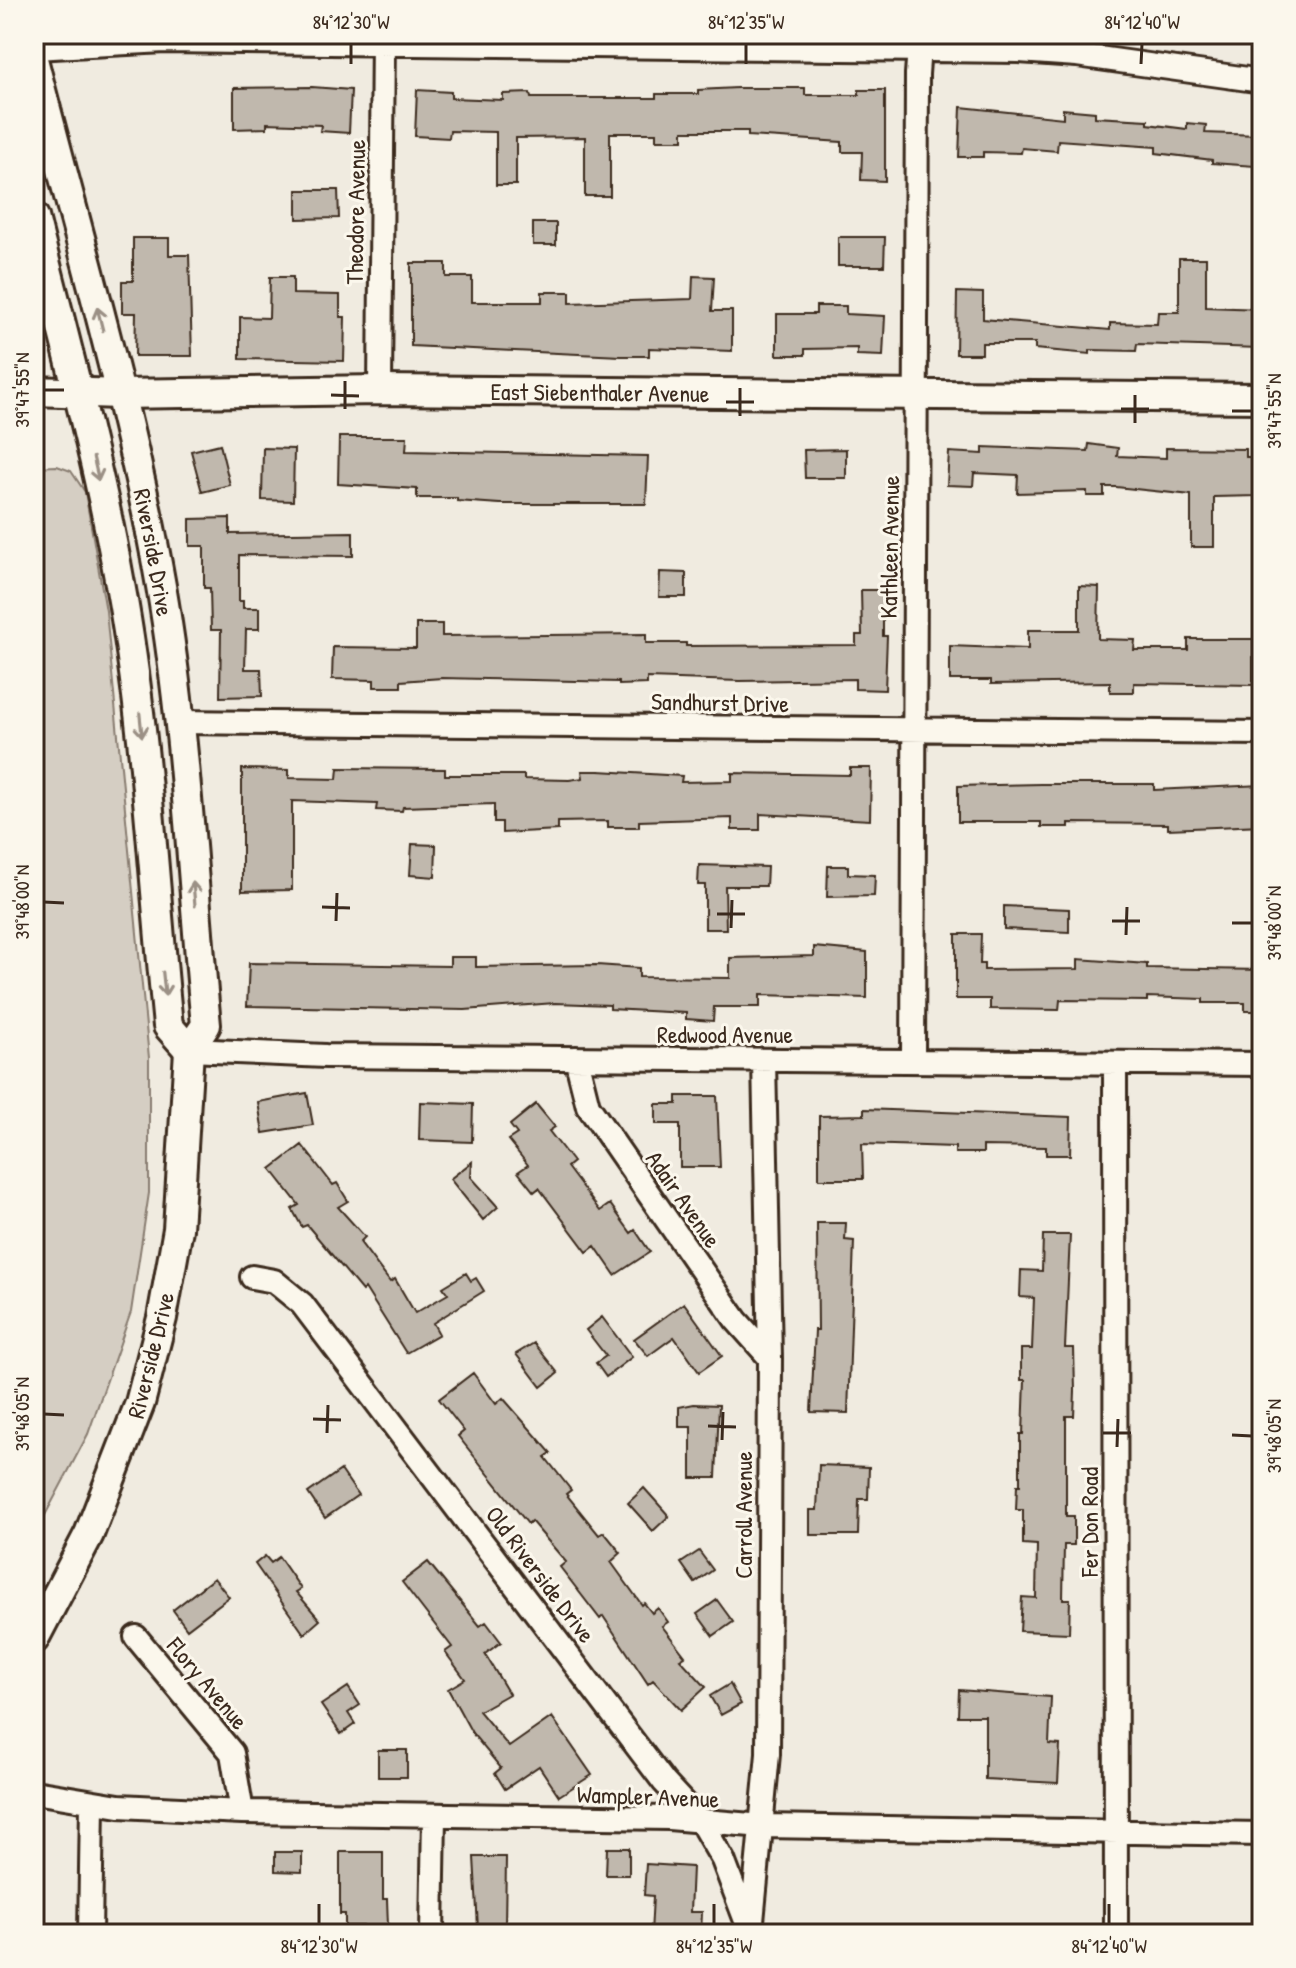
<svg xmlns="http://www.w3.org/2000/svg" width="1296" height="1968" viewBox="0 0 1296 1968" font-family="'Patrick Hand',sans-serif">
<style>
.green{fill:#d5cec3;stroke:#887c70;stroke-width:2}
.building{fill:#c0b8ad;stroke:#3b2a1e;stroke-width:2}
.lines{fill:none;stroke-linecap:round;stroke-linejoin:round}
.minor-casing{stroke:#3b2a1e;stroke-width:28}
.major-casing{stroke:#3b2a1e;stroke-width:34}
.minor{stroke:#fbf7ec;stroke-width:22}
.major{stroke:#fbf7ec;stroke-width:28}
.oneway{stroke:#9b9085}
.ticks{fill:none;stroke:#3b2a1e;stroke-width:3}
.labels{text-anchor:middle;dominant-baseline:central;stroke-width:6;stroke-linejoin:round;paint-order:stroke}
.street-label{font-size:24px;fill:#3b2a1e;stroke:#fbf7ec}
.neatline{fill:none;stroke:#3b2a1e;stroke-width:3}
.ticks-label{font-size:20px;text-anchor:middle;fill:#3b2a1e}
</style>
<rect width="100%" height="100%" fill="#f0ebe0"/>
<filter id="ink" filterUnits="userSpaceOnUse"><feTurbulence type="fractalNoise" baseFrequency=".0125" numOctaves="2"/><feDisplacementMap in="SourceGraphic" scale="16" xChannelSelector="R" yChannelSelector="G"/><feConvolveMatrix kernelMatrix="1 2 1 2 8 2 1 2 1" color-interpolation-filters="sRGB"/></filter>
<g filter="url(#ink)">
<path class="green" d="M57 466 71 471 85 492 106 611 149 1058V1193L131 1312 88 1434 34 1536V467Z"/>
<path class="building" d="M312 87 351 90 349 133 320 131 321 125 267 123V128L234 129V88Z
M737 88H805V95H859V90H885V181L861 180 862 152H842V142L748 136V131H683V140H656V133H610V196H585V137L516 138V185H496V132L450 131 449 138 415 136 417 90 451 92V98L503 100V94L530 93 531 98H656V94H698V90Z
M961 107 1063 118V109L1095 112V117L1148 120V124L1187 129V123L1206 125 1205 133 1257 135 1255 166 1212 163V160L1156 153V147L1058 140 1057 151 1022 148 1021 153 983 152V157H959Z
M297 190H338L339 218 297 219Z
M533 223H556V245H533Z
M838 237H885L884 266H838Z
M133 238H169V255H189L192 356H135L136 313H122V281H133Z
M1179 258H1206V307L1262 309 1260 348 1137 344 1136 351 1090 350V354L1035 349V343H982V354H956L957 292 983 293V319L1110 330V323L1157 324 1158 312H1179Z
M411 263H446V277H472V302H542V292H570V303L692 299 693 276 714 277 712 311H732V351L649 348V356H621L411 346Z
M270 277H293V294L340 295V317H345L344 361 240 359V317L269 318Z
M816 306H846V314L885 316 883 356 857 355V348L805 349V355H777V314H816Z
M339 437H407L406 451 648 456 646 504H500L457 501V498H417V489L338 484Z
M220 444 230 485 202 492 191 451Z
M1089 444 1118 448 1117 456 1166 458V448L1246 449V457H1258V496L1214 497V547H1191V495L1116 487H1104V496H1087V491L1017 493 1018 475 974 473 973 486 947 485 949 452 983 454V447L1088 451Z
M263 448 294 449 293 501 262 500Z
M846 449V478H805L804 450Z
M230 518V534L353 532V556L239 555V601H243V608H259V629H246L245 669H261L262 696 220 697 221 630H211L210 588H204V546H190V519Z
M660 572 686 573V597H659Z
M1079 586 1099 587 1098 639 1135 640 1134 650H1188V639H1253V685L1134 683V692H1110V682L991 684V680H950V646L1028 649V630H1079Z
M861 590H883V636H887L885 690 855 689V679L740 681 647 678V684L619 685V682L442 678 401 681V687H374V680L332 679 333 647 416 648V624H442V636L646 634V643H686V646L856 645V635H862Z
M338 768 445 769V775H524V779L569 780 583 778 582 771H599L682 776 681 782 732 781V773L850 775V768H871L870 820 760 814V830H732V818L639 821V827H608V821L558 822V830L502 833V822H494V804L403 807 402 811 376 810 377 804 292 801V890L242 891V769L289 770V778L337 779Z
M1041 784H1154V790L1262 785V825L1168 829V824L1069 823V827H1041V822H958V786Z
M412 844 436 845 435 877 410 875Z
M699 865 767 867 766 886H725L726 929H705V885H698Z
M828 866H848V874L875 875 874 896 827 897Z
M1004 906 1069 909V932L1004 929Z
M956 934H981L980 964H984V970L1078 969V959L1147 964V968L1262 970V1011H1245V1003H1203V999L1147 997V1001L1060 1000 1059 1010 990 1009V999H956Z
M814 947 867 952V998L760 995V1007H714L713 1021 686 1019V1013L610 1009V1005L555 1003 465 1010 247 1006 249 963 450 966V957H476V967L597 965 639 968V977L730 978V958L814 956Z
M307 1093 313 1125 263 1133 258 1102Z
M677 1096H717L720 1167H680V1124H656V1104H677Z
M420 1102 473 1104 472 1142 419 1140Z
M536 1104 555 1127 549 1131 573 1162 567 1167 600 1211 610 1204 631 1233 635 1230 650 1252 615 1275 595 1246 587 1252 539 1188 534 1192 518 1172 528 1165 508 1140 517 1134 510 1125Z
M864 1109 1071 1117 1070 1155H1046V1147L983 1146V1153H955V1147L862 1144 863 1179H819V1116L864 1115Z
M302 1145 333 1185 337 1183 348 1201 338 1207 365 1237 360 1242 390 1282 395 1279 415 1313 448 1294 443 1287 466 1273 471 1281 476 1278 484 1291 433 1323 439 1334 406 1353 365 1288 362 1291 307 1225 302 1227 292 1209 299 1205 271 1169Z
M472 1162 471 1177 498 1207 483 1220 450 1179Z
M817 1223H846L845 1240 854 1241 848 1413 811 1412 815 1330H818Z
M1043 1235H1070L1065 1348H1074L1075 1391 1074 1416H1066V1516H1074V1545H1064L1063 1599H1070L1069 1633 1020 1631 1022 1597 1036 1598 1037 1545 1023 1544V1510H1016L1017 1485H1020V1434H1023L1025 1380H1021V1349H1032L1034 1298 1020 1297 1021 1270 1042 1271Z
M684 1303 722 1356 699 1372 674 1337 648 1356 634 1339Z
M602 1317 632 1357 606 1377 596 1363 606 1356 586 1330Z
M534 1343 558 1373 541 1387 516 1354Z
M473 1373 496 1404 503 1398 551 1453 545 1457 571 1490 566 1494 599 1535 604 1532 621 1553 611 1562 642 1605 644 1603 652 1613 658 1608 668 1622 662 1626 685 1656 680 1659 706 1687 681 1710 653 1680 648 1684 603 1616 600 1619 560 1567 566 1562 531 1521 528 1524 458 1436 464 1431 439 1399Z
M694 1404 719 1405 716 1478H691V1427H679V1407Z
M819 1465 869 1467 868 1499H859L858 1535H810V1510H817Z
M341 1470 358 1495 325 1518 308 1493Z
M644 1488 669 1516 653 1531 628 1503Z
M699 1551 713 1570 695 1583 681 1563Z
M265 1556 271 1563 279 1557 301 1589 296 1592 320 1620 304 1634 255 1564Z
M428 1562 480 1626 486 1622 501 1642 485 1654 509 1694 479 1711 509 1747 552 1717 592 1775 559 1796 539 1766 505 1789 495 1773 501 1768 472 1733 448 1689 465 1679 445 1652 452 1647 402 1582Z
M214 1578 229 1597 187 1629 173 1610Z
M717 1600 733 1622 713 1636 697 1614Z
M730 1684 741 1704 721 1715 710 1696Z
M348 1687 360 1705 348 1713 355 1724 341 1734 321 1705Z
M959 1690 1051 1697 1049 1744 1060 1745 1058 1783 985 1779V1716H958Z
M378 1750H407V1777H378Z
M607 1848H629V1875H606Z
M275 1852H302V1872L275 1871Z
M340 1852H383V1899H387L388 1926H345V1914H340Z
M474 1857H506L505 1927 478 1928Z
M646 1864 692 1867 690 1912H702L701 1934H651L653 1896 644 1895Z"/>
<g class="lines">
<defs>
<path id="minor" d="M34 48 165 41 1019 51 1077 55 1262 81
M380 390 383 34
M177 722 1262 733
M189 1050 326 1056 1262 1064
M576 1058 588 1106 736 1320 770 1358
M913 1061 917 74 920 34
M1115 1063 1116 1934
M252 1277 274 1281 302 1304 664 1782 701 1822 723 1860 748 1926
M136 1637 232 1753 242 1812
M34 1792 119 1806 242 1812 669 1818 763 1826 1262 1834
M751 1932 768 1754 770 1358 764 1060
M90 1934 92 1804
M432 1934 434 1816"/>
<g id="major">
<path id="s1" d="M34 63C78 236 130 409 161 586 186 730 192 879 206 1025L189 1050 178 1229 162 1318 140 1403 89 1534 34 1639"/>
<path d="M34 217C64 339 98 460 120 584 147 730 153 879 168 1026L189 1050"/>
<path id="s2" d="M34 391 119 394 380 390 1262 398"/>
</g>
</defs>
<use href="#minor" class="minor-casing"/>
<use href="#major" class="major-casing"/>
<use href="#minor" class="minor"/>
<use href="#major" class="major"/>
</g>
<defs><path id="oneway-shaft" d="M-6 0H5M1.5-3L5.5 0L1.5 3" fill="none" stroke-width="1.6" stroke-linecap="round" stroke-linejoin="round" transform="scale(2)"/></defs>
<g class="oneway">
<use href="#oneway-shaft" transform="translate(100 319) rotate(-104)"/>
<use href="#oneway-shaft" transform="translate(96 469) rotate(77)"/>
<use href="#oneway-shaft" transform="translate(141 725) rotate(84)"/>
<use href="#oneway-shaft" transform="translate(194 894) rotate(-95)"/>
<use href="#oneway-shaft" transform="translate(164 984) rotate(84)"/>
</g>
</g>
<path class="ticks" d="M351 64V44M746 64V44M1141 64 1142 44M44 390H64M331 395 359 396M726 402H754M345 409V381M1121 409H1149M1232 411H1252M740 416V388M1135 423V395M44 902 64 903M322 907 350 908M717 914H745M336 921 337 893M1112 921H1140M1232 923H1252M731 928 732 900M1126 935 1127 907M44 1414 64 1415M313 1419 341 1420M708 1426 736 1427M327 1433 328 1405M1103 1433H1131M1232 1435 1252 1436M722 1440 723 1412M1117 1447 1118 1419M319 1924V1904M714 1924V1904M1109 1924V1904"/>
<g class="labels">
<g class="street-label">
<text transform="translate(355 212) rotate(-89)">Theodore Avenue</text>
<text stroke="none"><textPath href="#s2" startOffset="566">East Siebenthaler Avenue</textPath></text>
<text transform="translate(889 547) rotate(-89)">Kathleen Avenue</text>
<text stroke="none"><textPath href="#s1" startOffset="504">Riverside Drive</textPath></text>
<text transform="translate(720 702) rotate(1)">Sandhurst Drive</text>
<text x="725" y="1034">Redwood Avenue</text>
<text transform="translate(684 1199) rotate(55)">Adair Avenue</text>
<text transform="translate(150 1355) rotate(-76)">Riverside Drive</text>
<text transform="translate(743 1515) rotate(-90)">Carroll Avenue</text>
<text transform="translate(1089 1522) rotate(-90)">Fer Don Road</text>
<text transform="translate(541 1574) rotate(53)">Old Riverside Drive</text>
<text transform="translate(208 1683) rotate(50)">Flory Avenue</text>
<text transform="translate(648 1796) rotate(2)">Wampler Avenue</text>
</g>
</g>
<rect width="1296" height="1968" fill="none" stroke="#fbf7ec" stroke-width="88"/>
<rect x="44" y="44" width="1208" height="1880" class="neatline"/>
<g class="ticks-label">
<text x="351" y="29">84°12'30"W</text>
<text x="746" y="29">84°12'35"W</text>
<text x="1142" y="29">84°12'40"W</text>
<text transform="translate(22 390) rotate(-90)" y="7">39°47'55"N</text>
<text transform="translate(1274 411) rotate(-90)" y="7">39°47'55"N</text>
<text transform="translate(22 902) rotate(-90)" y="7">39°48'00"N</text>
<text transform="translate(1274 923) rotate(-90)" y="7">39°48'00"N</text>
<text transform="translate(22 1414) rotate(-90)" y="7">39°48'05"N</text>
<text transform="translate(1274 1436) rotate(-90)" y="7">39°48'05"N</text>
<text x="319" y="1953">84°12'30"W</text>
<text x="714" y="1953">84°12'35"W</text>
<text x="1109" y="1953">84°12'40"W</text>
</g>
</svg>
